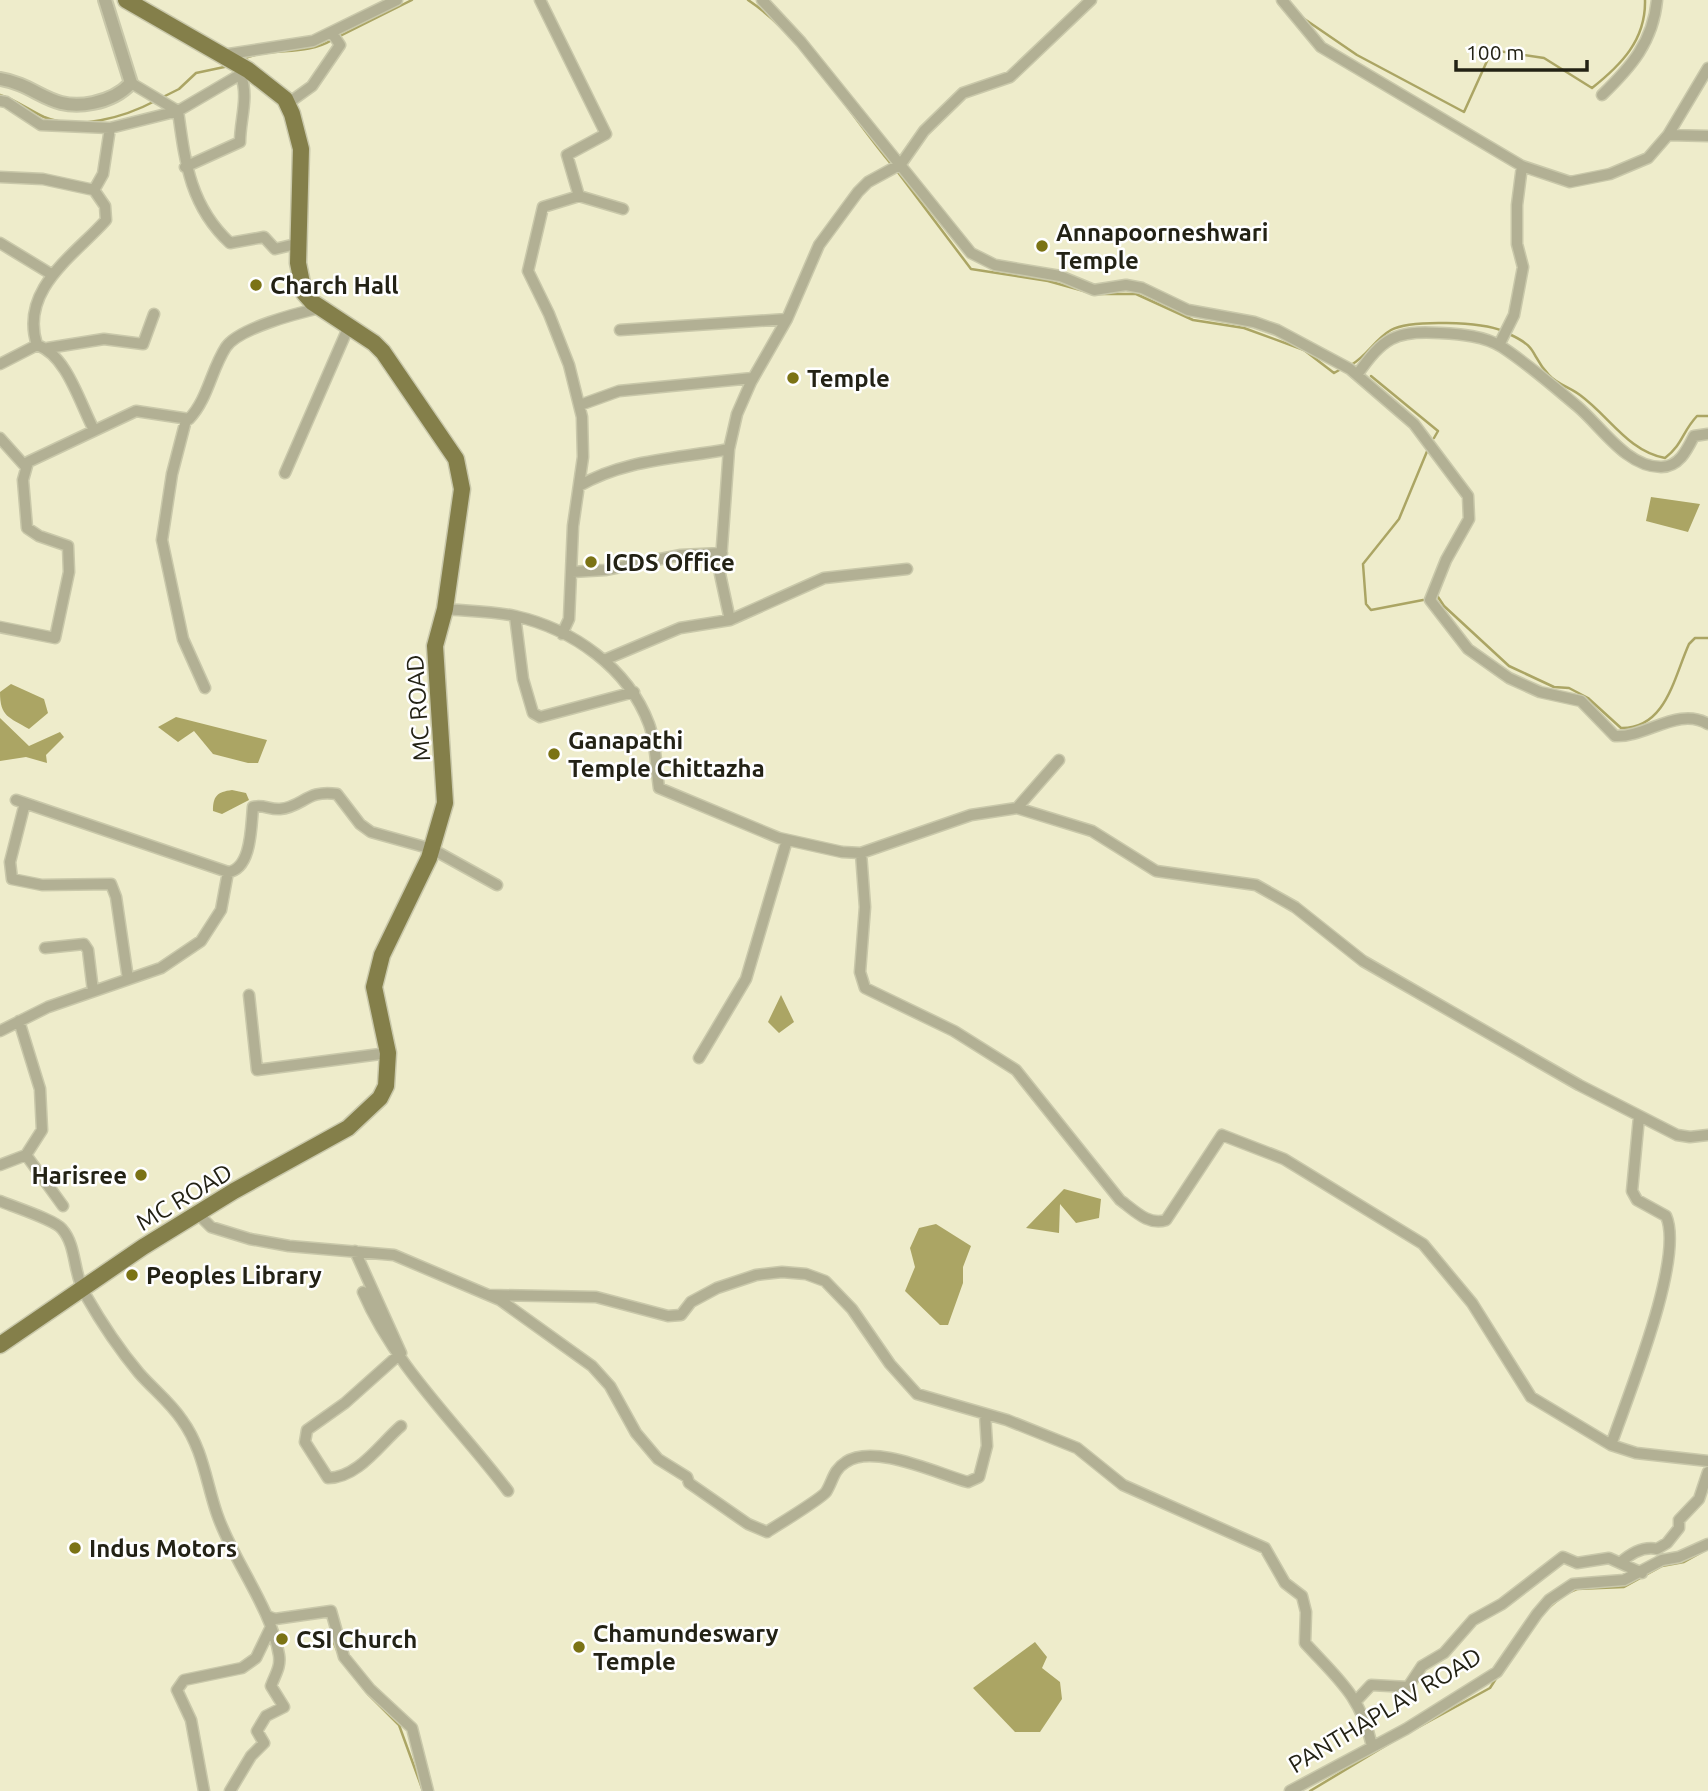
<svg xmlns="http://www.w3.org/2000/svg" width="1708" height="1791" viewBox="0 0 1708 1791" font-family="Ubuntu,sans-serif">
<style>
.water{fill:#aba564}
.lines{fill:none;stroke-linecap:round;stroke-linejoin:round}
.stream{stroke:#aba564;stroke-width:2.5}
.minor-casing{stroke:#c9c8aa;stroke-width:13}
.tertiary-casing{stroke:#c9c8aa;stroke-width:16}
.primary-casing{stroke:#c9c8aa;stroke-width:19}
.minor{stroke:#b2b094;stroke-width:10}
.tertiary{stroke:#b2b094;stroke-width:12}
.primary{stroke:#847f4a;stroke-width:16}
.poi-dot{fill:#7b7315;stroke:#fff;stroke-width:2.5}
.labels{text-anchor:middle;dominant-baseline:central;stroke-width:5;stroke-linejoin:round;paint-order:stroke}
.poi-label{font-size:24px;font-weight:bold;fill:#232215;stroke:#fff;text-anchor:start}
.street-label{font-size:24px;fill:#232215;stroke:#fff}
</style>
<rect width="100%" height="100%" fill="#eeeccb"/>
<path class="water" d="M1651 497 1700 504 1688 532 1646 521Z
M11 684 44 699 48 713 29 729C9 717 0 717 0 692Z
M176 717 267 740 258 763H248L213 754 194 731 178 742 158 727Z
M0 718 29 746 60 732 64 737 46 755 47 763 26 757 0 761Z
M232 790 246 793 249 800 222 814 213 811C213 796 217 792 232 790Z
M781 995 794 1022 779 1033 768 1022Z
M1064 1189 1101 1199 1099 1218 1076 1223 1060 1204 1059 1233 1026 1228Z
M936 1224 971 1246 963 1267V1283L948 1325H940L905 1291 915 1267 910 1248 919 1228Z
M1035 1642 1047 1657 1042 1668 1060 1682 1062 1699 1040 1732H1015L973 1688Z"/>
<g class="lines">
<path class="stream" d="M748 0C805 38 848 113 892 165
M1300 16 1357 55 1464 112 1492 50 1544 58 1592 88C1621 65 1646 40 1645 0
M338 37 412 0
M241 60C270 46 304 57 332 40
M0 95C16 100 29 110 44 117 77 131 125 117 155 101
M161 98 179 89 196 73 229 66
M897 171 971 269 1048 281 1091 293
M1097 294H1136L1193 320 1244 328 1304 350 1334 373 1341 369
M1509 334C1540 348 1529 354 1549 375 1557 384 1571 388 1580 395 1610 417 1628 451 1665 458 1683 444 1682 432 1697 416H1708
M1351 365C1367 356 1375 339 1391 330 1411 319 1482 322 1503 331
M1371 376 1438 431 1434 438
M1438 597 1444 606 1509 666 1554 687 1569 688 1588 698 1621 728C1666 729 1674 677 1689 644L1695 638H1708
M1423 600 1371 610 1366 604 1363 564 1399 519 1428 449
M1565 1594 1577 1589 1624 1587 1662 1566 1684 1562 1702 1552
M1546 1610 1560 1598
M330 1634 337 1650
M345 1665 368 1694 399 1725 423 1791
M1415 1729 1490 1688 1497 1677
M1310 1791 1400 1737"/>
<defs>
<path id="minor" d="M540 0 606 134 567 155 579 196 623 209
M762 0 801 42 971 253 995 265 1060 276 1094 290 1126 285 1142 288 1188 310 1254 322 1277 330 1350 369 1414 424 1468 496 1469 519 1446 560 1430 600 1468 649 1509 678 1540 692 1581 701 1615 736C1645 738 1679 706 1708 724
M1282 0 1321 47 1522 166 1570 182 1610 174 1648 158 1668 135 1708 136
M229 54 313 41 397 0
M131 83 178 111
M1602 95C1631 67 1653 42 1657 0
M0 101 6 102 41 125 110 128 178 111 248 70
M287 104 312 86 340 45 332 33
M178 111C185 162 190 206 230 243L264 237 275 249 300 243
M1668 135 1708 68
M185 167 240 142C240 120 249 97 241 76
M0 177 43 179 94 190
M0 243 51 274
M787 319 819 245 858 192 868 182 901 164 924 131 963 93 1010 77 1091 0
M620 330 787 319 751 382 737 414 729 449 720 574 730 620
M1499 345 1514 315 1523 267 1517 244V205L1522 166
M48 348 104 339 143 344 154 314
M0 364 37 345
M1357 375C1383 338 1395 330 1440 333 1460 334 1485 336 1502 347 1528 364 1553 386 1577 406 1601 426 1626 467 1661 467 1679 467 1687 450 1694 436L1708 434
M580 405 619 391 753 378
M186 420 172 474 162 540 183 639 205 688
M94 430C80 404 67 355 37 345 19 289 75 255 106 220L105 206 94 190 103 174 110 128
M0 438 25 466
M285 473 349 326
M579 486C625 459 677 459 729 449
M572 572 605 570 681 555 722 553
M445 609C468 611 493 611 515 616 573 629 628 668 649 724 656 743 656 768 659 788L779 838 842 852 861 853 971 815 1017 808 1092 831 1156 871 1256 885 1295 907 1363 961 1579 1085 1677 1135 1690 1137 1708 1135
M515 616 523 679 533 713 540 717 634 692
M0 627 55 638 69 572 68 546 39 536 27 528 23 480 28 462 136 411 189 419C208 399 211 370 226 347 239 328 298 313 320 308
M562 634 569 619 573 526 583 457 582 417 569 365 549 314 528 271 543 207 579 196
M604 660 680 628 730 620 824 578 907 569
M16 800 228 872C252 869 251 825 253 807 263 804 270 810 280 809 303 807 307 789 337 794L360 824 371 832 432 849 497 885
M25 803 10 862 12 879 42 885 111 884 116 897 128 979
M1017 808 1059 760
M861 853 865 907 860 972 865 988 954 1031 1016 1070 1120 1200C1134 1210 1148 1226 1166 1220L1222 1135 1284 1159 1423 1244 1472 1303 1531 1397 1611 1445 1636 1453 1708 1461
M45 948 84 944 88 950 93 991
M249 995 257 1070 388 1053
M19 1021 40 1089 42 1130 26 1155
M0 1031 48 1007 161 968 201 941 221 910 228 872
M699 1058 746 979 787 840
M0 1165 26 1155 63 1206
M0 1201C14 1207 55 1220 62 1229 77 1246 73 1274 85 1294 101 1322 118 1348 139 1373 153 1389 170 1402 182 1420 203 1449 206 1482 217 1514 233 1561 271 1607 279 1655 281 1667 275 1675 271 1686L284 1707 266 1716 257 1731 264 1743 251 1756 230 1791
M198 1214 211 1227 250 1239 289 1246 394 1255 500 1300 592 1366 610 1386 636 1433 658 1459 687 1477 689 1483 748 1524 767 1532C776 1526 821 1499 826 1492 833 1481 833 1470 846 1462 874 1443 938 1474 968 1482L979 1477 987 1446 985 1414
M355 1251 401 1353 345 1403 307 1430 305 1442 328 1478C358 1478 380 1444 401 1426
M363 1292C395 1367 459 1426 508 1491
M489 1295 596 1297 668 1316 681 1315 691 1302 717 1288 756 1275 782 1272 806 1274 825 1281 852 1309 890 1364 917 1394 1007 1420 1077 1448 1123 1485 1265 1548 1285 1583 1302 1596 1306 1612 1305 1643C1338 1679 1361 1696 1372 1746
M1611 1445C1627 1398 1685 1258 1666 1216L1637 1200 1632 1191 1639 1117
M1620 1563C1630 1554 1643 1546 1657 1549L1667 1543 1679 1528V1520L1699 1499 1708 1472
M267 1616 275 1619 331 1611 344 1657 370 1689 412 1728 428 1791
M1356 1701 1371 1685 1408 1687 1422 1666 1444 1653 1473 1620 1502 1604 1563 1557 1577 1563 1609 1558 1642 1573
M204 1791 191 1720 177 1690 184 1680 242 1668 256 1658 270 1629
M1290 1791 1406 1729 1497 1672 1537 1614 1549 1600 1573 1584 1624 1580 1662 1560 1679 1557 1708 1544"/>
<path id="tertiary" d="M0 79C38 85 50 112 93 103 108 100 120 95 131 83L105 0"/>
<path id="primary" d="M0 1345 143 1247 234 1191 348 1128 380 1098 386 1086 388 1053 374 987 382 955 429 858 445 803 435 646 445 609 462 489 456 459 383 352 374 343 312 302 304 293 298 263 301 149 292 114 285 99 248 70 126 0"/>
</defs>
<use href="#minor" class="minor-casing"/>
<use href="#tertiary" class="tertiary-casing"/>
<use href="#primary" class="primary-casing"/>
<use href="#minor" class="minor"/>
<use href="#tertiary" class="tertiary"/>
<use href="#primary" class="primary"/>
</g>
<g class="poi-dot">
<circle cx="1042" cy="246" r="7"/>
<circle cx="256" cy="285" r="7"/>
<circle cx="793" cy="378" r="7"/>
<circle cx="591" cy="562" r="7"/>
<circle cx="554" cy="754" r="7"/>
<circle cx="141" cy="1175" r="7"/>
<circle cx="132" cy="1275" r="7"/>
<circle cx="75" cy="1548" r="7"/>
<circle cx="282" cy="1639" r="7"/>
<circle cx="579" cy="1647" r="7"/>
</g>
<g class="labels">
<g class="poi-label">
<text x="1056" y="232">Annapoorneshwari<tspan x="1056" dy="28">Temple</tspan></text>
<text x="270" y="285">Charch Hall</text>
<text x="807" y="378">Temple</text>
<text x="605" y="562">ICDS Office</text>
<text x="568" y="740">Ganapathi<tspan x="568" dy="28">Temple Chittazha</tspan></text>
<text x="127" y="1175" text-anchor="end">Harisree</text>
<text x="146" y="1275">Peoples Library</text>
<text x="89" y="1548">Indus Motors</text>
<text x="593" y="1633">Chamundeswary<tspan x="593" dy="28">Temple</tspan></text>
<text x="296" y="1639">CSI Church</text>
</g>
<g class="street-label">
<text transform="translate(418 708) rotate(-94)">MC ROAD</text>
<text transform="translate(184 1197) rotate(-31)">MC ROAD</text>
<text transform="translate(1385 1710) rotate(-31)">PANTHAPLAV ROAD</text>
</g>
</g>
<path d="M1456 60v10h131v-10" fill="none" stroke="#232215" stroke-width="3.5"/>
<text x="1466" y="60" font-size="21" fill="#232215" stroke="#ffffff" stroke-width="5" paint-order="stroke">100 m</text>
</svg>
